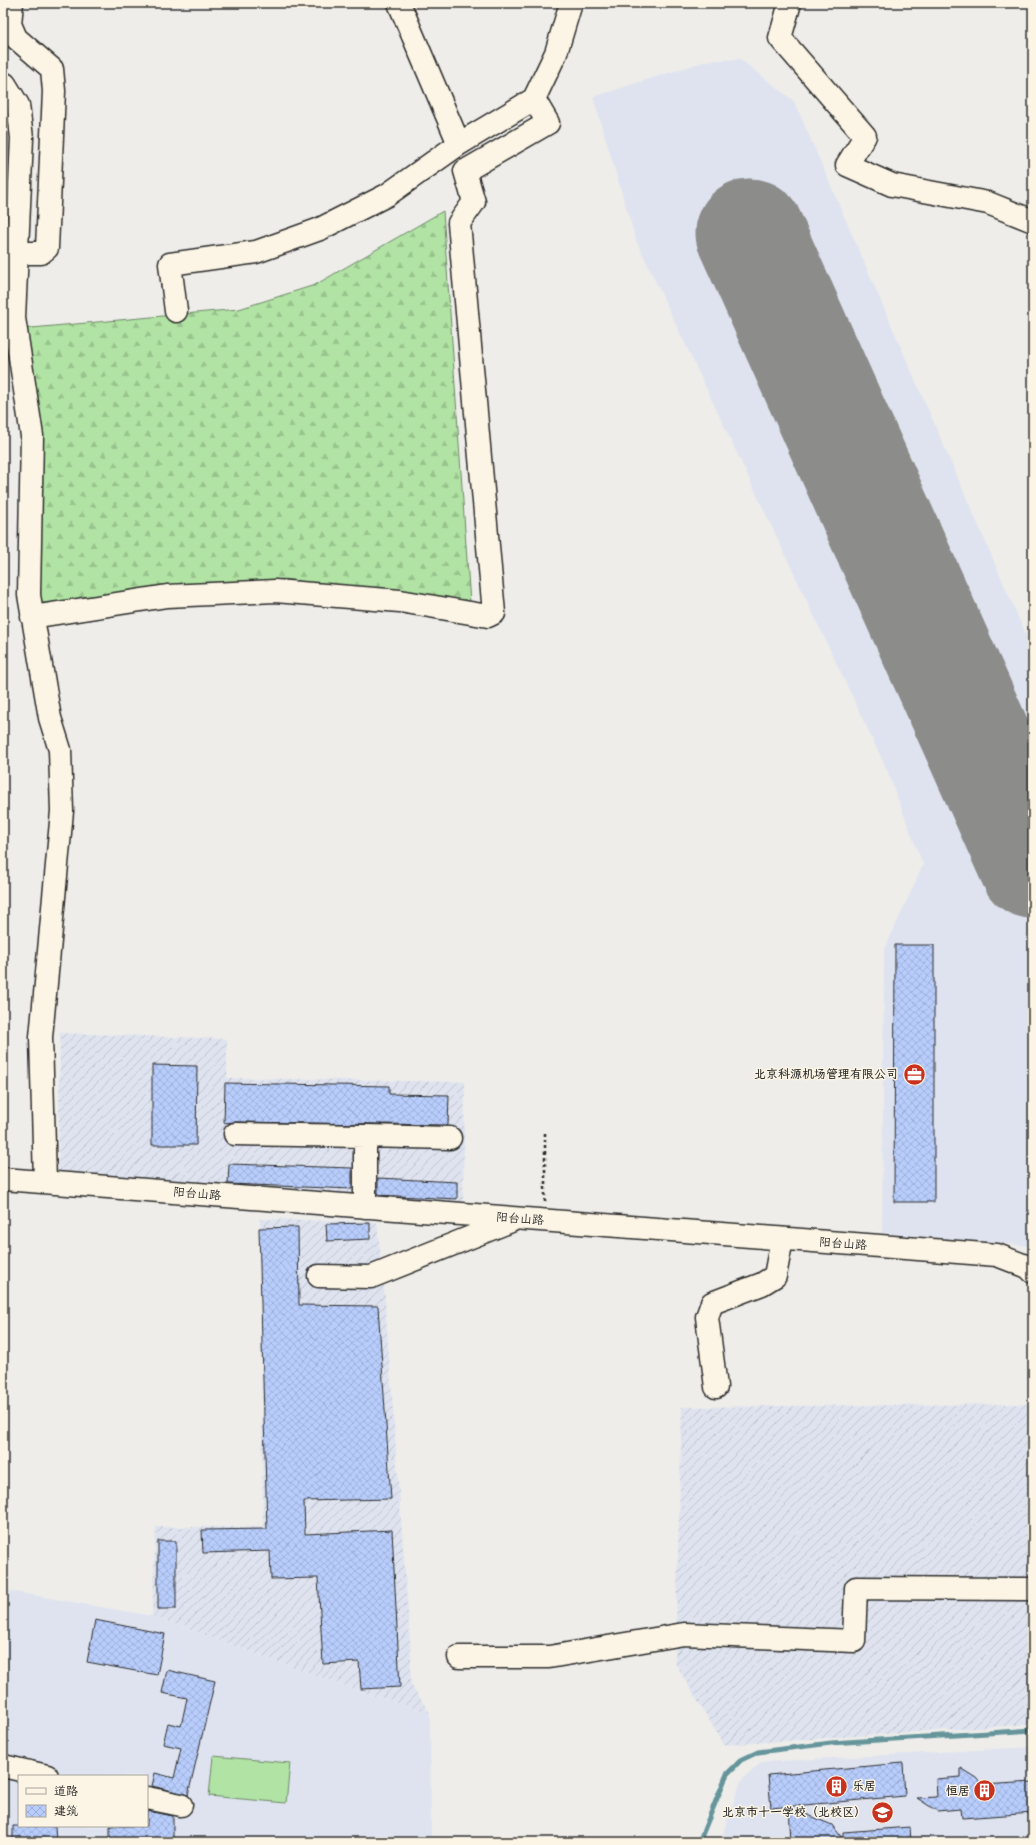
<svg xmlns="http://www.w3.org/2000/svg" width="1036" height="1845" viewBox="0 0 1036 1845" font-family="'Balsamiq Sans','LXGW WenKai TC',sans-serif">
<style>
.built{fill:#dee3ef;fill-rule:evenodd}
.industrial{fill:url(#industrial-furrows)}
.forest{fill:url(#forest-firs);stroke:#6e8768}
.pitch{fill:#b1e3a4;stroke:#6e8768}
.lines{fill:none;stroke-linecap:round;stroke-linejoin:round}
.stream{stroke:#65959b;stroke-width:5}
.runway{stroke:#8c8c8a;stroke-width:109}
.building{fill:url(#building-cross-hatch);stroke:#2b2b2b}
.minor-casing{stroke:#2b2b2b;stroke-width:25}
.path{stroke:#2b2b2b;stroke-width:2.5;stroke-dasharray:3 3;stroke-linecap:butt}
.minor{stroke:#fcf5e5;stroke-width:22}
.labels{text-anchor:middle;dominant-baseline:central;stroke-width:3;stroke-linejoin:round;paint-order:stroke}
.poi-label{font-size:12px;font-weight:bold;fill:#2b2b2b;stroke:#fcf5e5;text-anchor:end}
.street-label{font-size:12px;fill:#2b2b2b;stroke:#fcf5e5}
</style>
<defs>
<pattern id="industrial-furrows" width="10" height="10" patternUnits="userSpaceOnUse"><rect width="10" height="10" fill="#dee3ef"/><path d="M-1 1l2-2M0 10L10 0M9 11l2-2" fill="none" stroke="#bfc3cd"/></pattern>
<pattern id="forest-firs" width="22" height="20" patternUnits="userSpaceOnUse"><rect width="22" height="20" fill="#b1e3a4"/><path d="M5 1l3.5 6h-7zM16 11l3.5 6h-7z" fill="#98c38d"/></pattern>
<pattern id="building-cross-hatch" width="8" height="8" patternUnits="userSpaceOnUse"><rect width="8" height="8" fill="#b8cdfc"/><path d="M0 0l8 8M0 8l8-8" fill="none" stroke="#9eb0d8"/></pattern>
</defs>
<rect width="100%" height="100%" fill="#eeedea"/>
<filter id="ink" filterUnits="userSpaceOnUse"><feTurbulence type="fractalNoise" baseFrequency=".025" numOctaves="2"/><feDisplacementMap in="SourceGraphic" scale="8" xChannelSelector="R" yChannelSelector="G"/><feConvolveMatrix kernelMatrix="1 2 1 2 8 2 1 2 1" color-interpolation-filters="sRGB"/></filter>
<g filter="url(#ink)">
<path class="built" d="M740 59 794 101 1033 651V1248L1031 1246 882 1233 884 951 923 865 887 770 636 240 593 97 706 61Z
M3 1590 152 1616 365 1693 430 1713 431 1839 429 1842H3ZM19 1776H147V1826H19Z
M1033 1747V1842H720L741 1781 762 1762Z"/>
<path class="industrial" d="M60 1033 227 1039V1078L465 1082 463 1203 58 1177Z
M260 1219 377 1222 384 1289 411 1654V1685L430 1713 365 1693 152 1616 156 1527H263Z
M1033 1404V1724L724 1745 675 1663 682 1407Z"/>
<path class="forest" d="M443 211 470 603 284 579 21 605 19 516 27 433 10 330 239 309 315 285Z"/>
<path class="pitch" d="M213 1756 290 1763 286 1803 209 1796Z"/>
<g class="lines">
<path class="stream" d="M699 1842 727 1774 741 1760 758 1752 831 1743 1033 1730"/>
<path class="runway" d="M750 233 1033 864"/>
</g>
<path class="building" d="M895 945H934V1202H894Z
M152 1065 197 1066 196 1145H152Z
M225 1083 389 1086V1094L449 1095 448 1125 235 1122 224 1123Z
M229 1164 352 1168V1189L228 1184Z
M378 1178 457 1182V1199L378 1195Z
M370 1223V1239L327 1241 326 1224Z
M298 1227 299 1305 378 1306 391 1499 304 1501 305 1534 392 1530 400 1687 361 1689 359 1662 323 1664 318 1578 271 1579 270 1551 203 1553 202 1530 267 1529 259 1228Z
M158 1541H176V1609H158Z
M95 1620 165 1634 157 1675 87 1662Z
M167 1670 215 1681 188 1795 152 1786 155 1773 174 1778 181 1748 163 1744 168 1723 181 1726 187 1698 162 1693Z
M903 1763 905 1796 771 1808 768 1775Z
M961 1768 977 1778 983 1785 1033 1782V1813L962 1818 961 1809 937 1811 917 1798 937 1797 936 1779 961 1777Z
M789 1807 832 1825 843 1839V1832L910 1827 911 1842H791Z
M147 1811 173 1816V1842H110V1826H147Z
M13 1826H55L56 1842H13Z"/>
<g class="lines">
<defs>
<path id="minor" d="M12 3 10 24 16 38 52 69 54 91 47 248 41 253H17
M399 3 459 144 534 99 556 53 571 3
M790 3 780 38 865 136 847 165 892 185 988 203 1033 221
M3 83 5 84 18 105 22 138 14 318 32 436 29 595 50 718 60 750 62 811 41 1037 45 1182
M176 311 170 264 256 252 320 229 387 195 459 144
M32 617 167 596 275 591 400 601 488 616 494 613 459 223 474 202 465 171 548 123 534 99
M235 1134 365 1136V1207
M365 1136 450 1138
M3 1179 997 1255 1028 1267 1033 1272
M319 1276 371 1277 511 1221
M716 1387 707 1317 712 1303 762 1284 775 1276 782 1239
M459 1657H549L684 1634 854 1641 856 1588 1033 1589
M3 1766 47 1776
M147 1798 181 1805"/>
</defs>
<use href="#minor" class="minor-casing"/>
<path class="path" d="M545 1202V1131"/>
<use href="#minor" class="minor"/>
</g>
</g>
<defs>
<symbol id="office-disc" viewBox="-11 -11 22 22"><circle r="9.5" fill="#c8321e" stroke="#fcf5e5"/><path d="M-6-3h4V-5.5h4V-3h4V5H-6ZM-1-4.5V-3h2v-1.5ZM-6 0V1H6V0Z" fill="#fff"/></symbol>
<symbol id="building-disc" viewBox="-11 -11 22 22"><circle r="9.5" fill="#c8321e" stroke="#fcf5e5"/><path d="M-4-6H4V6H1V3H-1V6H-4ZM-2.5-4.3h1.7v1.8h-1.7ZM.8-4.3h1.7v1.8H.8ZM-2.5-1h1.7V.8h-1.7ZM.8-1h1.7V.8H.8Z" fill="#fff"/></symbol>
<symbol id="school-disc" viewBox="-11 -11 22 22"><circle r="9.5" fill="#c8321e" stroke="#fcf5e5"/><path d="M0-5L7-2L0 1L-7-2ZM-4 1L0 2.5L4 1V4Q0 6-4 4Z" fill="#fff"/></symbol>
</defs>
<g fill-rule="evenodd">
<use href="#office-disc" x="902" y="1062" width="25" height="25"/>
<use href="#building-disc" x="824" y="1774" width="25" height="25"/>
<use href="#building-disc" x="972" y="1778" width="25" height="25"/>
<use href="#school-disc" x="870" y="1800" width="25" height="25"/>
</g>
<g class="labels">
<g class="poi-label">
<text x="898" y="1074">北京科源机场管理有限公司</text>
<text x="852" y="1786" text-anchor="start">乐居</text>
<text x="970" y="1791">恒居</text>
<text x="866" y="1812">北京市十一学校（北校区）</text>
</g>
<g class="street-label">
<text transform="translate(197 1194) rotate(5)">阳台山路</text>
<text transform="translate(520 1219) rotate(4)">阳台山路</text>
<text transform="translate(843 1244) rotate(4)">阳台山路</text>
</g>
</g>
<rect width="1036" height="1845" fill="none" stroke="#fcf5e5" stroke-width="16"/>
<rect x="8" y="8" width="1020" height="1829" fill="none" stroke="#2b2b2b" stroke-width="1.5" filter="url(#ink)"/>
<rect x="18" y="1775" width="130" height="52" fill="#fcf5e5" stroke="#a8a49b"/>
<rect x="26" y="1788" width="20" height="6" fill="#fcf5e5" stroke="#a8a49b"/>
<text x="54" y="1795" font-size="12" fill="#2b2b2b">道路</text>
<rect x="26" y="1805" width="20" height="12" fill="url(#building-cross-hatch)" stroke="#a8a49b"/>
<text x="54" y="1815" font-size="12" fill="#2b2b2b">建筑</text>
</svg>
